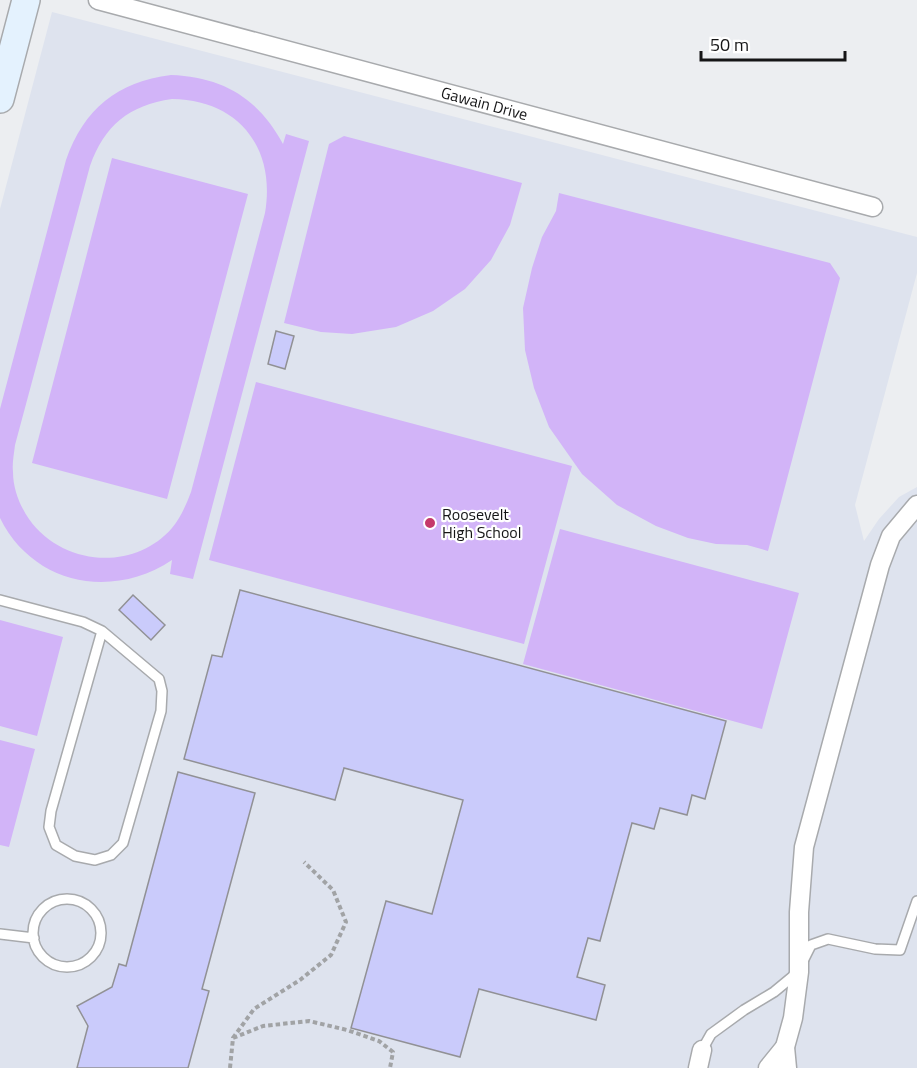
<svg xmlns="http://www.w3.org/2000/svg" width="917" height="1068" viewBox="0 0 917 1068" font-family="'Titillium Web',sans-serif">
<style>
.built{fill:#dee3ee}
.green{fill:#d2b4f8;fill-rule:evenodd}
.building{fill:#cacbfb;stroke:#919195;stroke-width:1.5}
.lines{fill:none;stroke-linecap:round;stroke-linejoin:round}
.lane-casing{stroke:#a8aaad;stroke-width:12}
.street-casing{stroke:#a8aaad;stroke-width:21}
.secondary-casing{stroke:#a8aaad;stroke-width:30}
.path{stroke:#a1a3a5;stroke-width:4;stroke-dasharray:4.5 3;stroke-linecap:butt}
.lane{stroke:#fff;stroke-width:9}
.street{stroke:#fff;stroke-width:18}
.secondary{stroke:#e4f2fe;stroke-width:27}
.poi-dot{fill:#c5396b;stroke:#fff;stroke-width:2}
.labels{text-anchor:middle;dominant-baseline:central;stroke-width:4.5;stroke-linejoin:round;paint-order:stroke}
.street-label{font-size:16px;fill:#151516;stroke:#fff}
.poi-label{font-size:16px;fill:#151516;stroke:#fff;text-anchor:start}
</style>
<rect width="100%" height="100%" fill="#eceef1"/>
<path class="built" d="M52 12 917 237V273L855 505 864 541 879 519 899 497 917 487V1068H0V209Z"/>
<path class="green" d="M171 75C223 77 258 98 283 144L286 134 309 141 193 579 170 574 172 560C112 600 33 585 0 518V409L66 160C84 109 117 82 171 75ZM172 99C239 100 276 148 265 213L191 492C186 505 181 517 172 528 134 572 62 566 29 519 20 506 13 489 13 472 12 463 14 454 15 445L90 166C104 126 129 105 172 99Z
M344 136 522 183 510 225 491 260 465 289 433 311 396 327 352 334 321 332 284 323 329 144Z
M112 158 248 194 167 499 32 463Z
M559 193 830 263 840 278 768 551 747 545 716 544 688 538 656 526 617 505 582 474 549 427 534 388 525 350 523 308 532 268 542 237 556 211Z
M256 382 572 466 524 644 209 560Z
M560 529 799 593 762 729 523 664Z
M0 620 63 637 37 736 0 726Z
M0 740 35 749 9 847 0 845Z"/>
<path class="building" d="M276 331 294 336 285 369 268 364Z
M240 590 726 721 705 799 692 795 687 815 660 808 654 829 632 823 600 941 588 938 577 977 605 985 596 1020 479 989 460 1057 351 1028 386 901 432 914 463 800 344 768 335 800 184 759 212 655 222 657Z
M133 595 165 625 151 640 119 610Z
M178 772 255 793 202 989 209 991 188 1068H77L88 1026 77 1006 112 987 119 964 126 966Z"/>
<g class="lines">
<defs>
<path id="lane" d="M0 600 83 622 102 631 159 679 162 691 161 711 123 843 111 855 95 860 75 856 56 845 49 827 51 811 102 631
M33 933a34 34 0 1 1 68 0a34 34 0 1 1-68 0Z
M0 934 34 938
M803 961 811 945 828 939 875 949 900 950 917 901
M702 1050 711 1034 744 1010 774 992 797 973"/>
<g id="street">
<path id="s1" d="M98 0 873 207"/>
<path d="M698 1068 702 1050"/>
<path d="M768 1068 785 1047"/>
<path d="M787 1068 785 1047 793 1018 799 972V912L804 847 880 565 891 536 917 505"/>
</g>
<path id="secondary" d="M0 99 26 0"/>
</defs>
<use href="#lane" class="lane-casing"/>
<use href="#street" class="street-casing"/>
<use href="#secondary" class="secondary-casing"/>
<path class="path" d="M233 1038 263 1026 309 1021 347 1030 379 1041 393 1052 390 1068
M230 1068 233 1038 254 1009 300 980 331 955 346 922 333 890 304 862"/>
<use href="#lane" class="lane"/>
<use href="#street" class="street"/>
<use href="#secondary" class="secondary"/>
</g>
<circle class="poi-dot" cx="430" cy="523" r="6"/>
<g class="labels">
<g class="street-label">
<text stroke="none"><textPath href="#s1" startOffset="400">Gawain Drive</textPath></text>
</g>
<g class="poi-label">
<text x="442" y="514">Roosevelt<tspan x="442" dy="18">High School</tspan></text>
</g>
</g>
<path d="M701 51v9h144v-9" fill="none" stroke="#151516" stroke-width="3"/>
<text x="710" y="51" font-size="18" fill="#151516" stroke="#ffffff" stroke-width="4.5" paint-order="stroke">50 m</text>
</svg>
